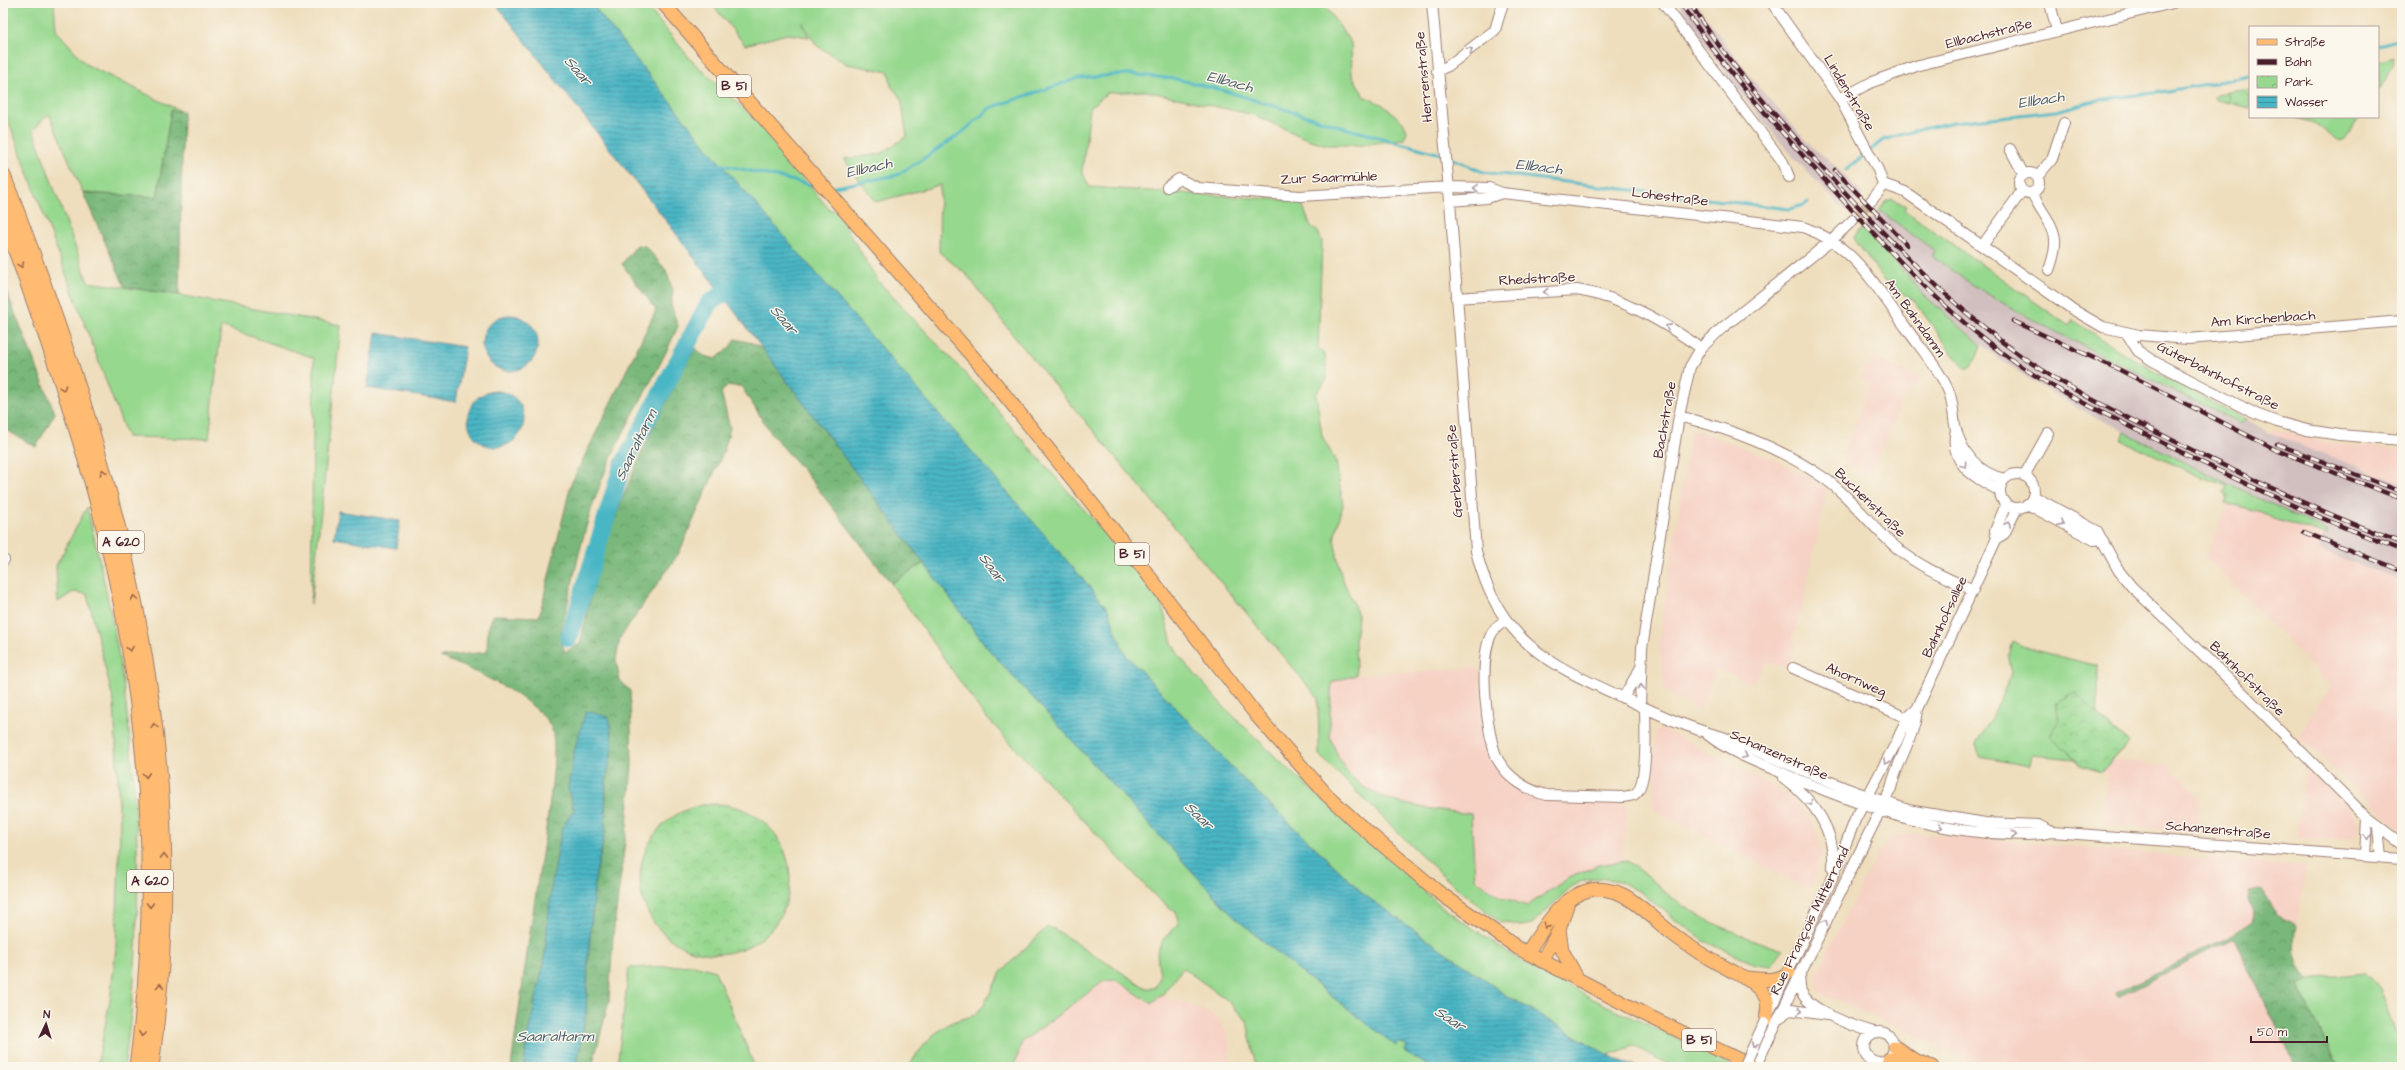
<svg xmlns="http://www.w3.org/2000/svg" width="2405" height="1070" viewBox="0 0 2405 1070" font-family="'Architects Daughter',sans-serif">
<style>
.built{fill:#f6d2c5}
.railway{fill:#d1bfbf}
.green{fill:#97d88f;stroke:#707c5d}
.forest{fill:url(#forest-crowns);stroke:#626c52}
.park{fill:url(#park-crowns);stroke:#707c5d}
.water{fill:url(#water-rules);stroke:#4a6a78}
.lines{fill:none;stroke-linecap:round;stroke-linejoin:round}
.stream{stroke:#49b6c5;stroke-width:3}
.river{stroke:#49b6c5;stroke-width:18}
.minor-tunnel{stroke:#cdb8a0;stroke-width:10;stroke-dasharray:10 5;stroke-linecap:butt}
.minor-casing{stroke:#9c7e74;stroke-width:12}
.major-casing{stroke:#9c7e74;stroke-width:15}
.highway-casing{stroke:#9c7e74;stroke-width:17}
.minor{stroke:#fff;stroke-width:10}
.major{stroke:#febb71;stroke-width:13}
.highway{stroke:#febb71;stroke-width:15}
.rail-casing{stroke:#4a1f2b;stroke-width:4.5}
.rail{stroke:#fbf7ec;stroke-width:3;stroke-dasharray:9;stroke-linecap:butt}
.minor-bridge-casing{stroke:#9c7e74;stroke-width:12;stroke-linecap:butt}
.minor-bridge{stroke:#fff;stroke-width:10}
.oneway{stroke:#ae9aa0}
.oneway2{stroke:#9b654a}
.labels{text-anchor:middle;dominant-baseline:central;stroke-width:3;stroke-linejoin:round;paint-order:stroke}
.shield{fill:#fbf7ec;stroke:#7f6065;stroke-width:1}
.shield-label{font-size:13px;font-weight:bold;fill:#4a1f2b}
.street-label{font-size:14px;fill:#4a1f2b;stroke:#fbf7ec}
.water-label{font-size:15px;font-style:italic;fill:#4a5b69;stroke:#fbf7ec}
</style>
<defs>
<pattern id="forest-crowns" width="20" height="18" patternUnits="userSpaceOnUse"><rect width="20" height="18" fill="#79b87a"/><path d="M2 6a3 3 0 1 1 6 0M12 15a3 3 0 1 1 6 0" fill="none" stroke="#659564"/></pattern>
<pattern id="park-crowns" width="20" height="18" patternUnits="userSpaceOnUse"><rect width="20" height="18" fill="#97d88f"/><path d="M2 6a3 3 0 1 1 6 0M12 15a3 3 0 1 1 6 0" fill="none" stroke="#84b97c"/></pattern>
<pattern id="water-rules" width="6" height="5" patternUnits="userSpaceOnUse"><rect width="6" height="5" fill="#49b6c5"/><path d="M0 2.5h6" fill="none" stroke="#3f93a0"/></pattern>
</defs>
<rect width="100%" height="100%" fill="#fbf7ec"/>
<filter id="ink" filterUnits="userSpaceOnUse"><feTurbulence type="fractalNoise" baseFrequency=".025" numOctaves="2"/><feDisplacementMap in="SourceGraphic" scale="8" xChannelSelector="R" yChannelSelector="G"/><feConvolveMatrix kernelMatrix="1 2 1 2 8 2 1 2 1" color-interpolation-filters="sRGB"/></filter>
<filter id="wash" filterUnits="userSpaceOnUse"><feTurbulence type="fractalNoise" baseFrequency=".012" numOctaves="4" result="noise"/><feDisplacementMap in="SourceGraphic" scale="16" xChannelSelector="R" yChannelSelector="G"/><feGaussianBlur stdDeviation="0.9" result="paint"/><feColorMatrix in="noise" values="0 0 0 0 0 0 0 0 0 0 0 0 0 0 0 0 0 1.4 0 .05"/><feComposite in="paint" operator="in"/></filter>
<g filter="url(#wash)">
<rect width="100%" height="100%" fill="#eedebd"/>
<path class="built" d="M1873 358 1920 377 1916 388 1909 385 1871 474 1841 461 1870 384 1860 379 1865 366 1869 368Z
M1691 428 1783 463 1827 489 1803 603 1792 640 1796 644 1786 667 1765 662 1753 683 1716 669 1700 712 1664 690 1659 642Z
M2275 429 2330 443 2402 450V484L2270 433Z
M2227 503 2262 512 2274 519 2324 536 2318 549 2402 581V831L2298 737 2331 686 2206 556Z
M1479 668 1485 745 1493 762 1510 785 1529 796 1568 804 1628 805 1622 861 1599 865 1567 879 1527 906 1499 896 1475 879 1471 814 1414 806 1381 797 1361 787 1341 765 1330 735 1332 681 1356 675Z
M1661 728 1784 792 1807 814 1817 833 1822 852 1810 890 1653 810 1655 733Z
M2113 760 2168 766 2199 797 2197 831 2187 832 2103 823 2106 773 2101 772Z
M2306 769 2352 811 2359 825 2358 833 2350 840 2296 837Z
M1911 833 2307 867 2296 926 2277 915 2260 889 2248 900 2254 914 2252 923 2117 997 2234 937 2296 1067H1976L1967 1059 1817 991 1816 975 1878 853 1890 839Z
M1116 980 1151 1003 1162 995 1210 1013 1223 1024 1230 1044 1229 1067H1015L1022 1042 1104 981Z"/>
<path class="railway" d="M1678 3H1695L1760 89 1814 149 1827 158 1863 194 1846 212 1794 158 1763 121 1729 79Z
M1879 210 1935 251 1932 256 1946 266 1985 293 2039 323 2241 424 2246 420 2270 433 2402 484V581L2318 549 2324 536 2326 535 2322 528 2242 491 2082 410 2038 385 2002 361 1942 312 1912 283 1883 248 1862 229Z"/>
<path class="green" d="M3 3H54L56 30 87 65 183 112 171 111 157 197 83 193 49 114 33 130 88 282 179 295 341 325 311 604 314 358 221 326 209 439 127 437 3 106Z
M591 3H644L692 61 759 123 797 166 795 169 829 209 836 211 878 281 989 399 1006 421 1104 532 1145 574 1160 598 1172 643 1180 657 1222 705 1283 764 1441 906 1508 953 1593 999 1730 1064 1729 1067H1674L1634 1046 1608 1055 1506 995 1366 896 1239 775 1124 653 1108 609 714 156Z
M711 3H1323L1351 43 1352 75 1364 96 1383 105 1403 122 1407 131 1404 139 1361 145H1328L1307 139 1254 115 1146 91 1107 93 1090 108 1082 172 1089 187 1301 201 1310 225 1318 232 1322 242 1318 348 1325 355 1327 379 1316 394 1322 436 1336 462 1343 505 1334 539 1341 575 1358 615 1355 639 1356 675 1332 682C1331 699 1329 717 1330 734 1330 739 1334 745 1336 751 1356 806 1422 807 1471 814L1475 879 1499 896 1527 906 1567 879 1599 865 1627 861C1648 874 1664 893 1685 907 1710 924 1754 941 1783 950L1772 966 1755 964 1704 941 1640 892 1619 881 1600 878 1584 880 1571 887 1532 924 1521 926 1499 921 1445 878 1319 755 1318 698 1016 339 967 275 939 252 940 185 876 202 844 159 881 154 907 136 901 98 891 86 889 72 847 64 817 46 802 22 809 37 787 34 745 45Z
M2394 57 2393 66 2378 90V62Z
M2228 92 2229 103 2217 100 2214 97 2217 94Z
M2360 117 2345 139 2340 141 2311 122 2296 118Z
M1892 199 1906 206 1904 210 2069 326 2073 320C2128 359 2187 389 2246 420L2241 424C2191 399 2141 375 2092 350 2036 322 1981 294 1932 256L1935 251 1879 210 1887 201Z
M1862 229 1883 248 1926 297 1981 345 1977 357 1971 366 1966 369 1959 362 1915 302 1884 279 1855 240 1854 236Z
M2125 432 2242 491 2322 528 2327 532 2326 535 2274 519 2262 512 2225 503 2228 495 2224 493 2227 486 2196 475 2124 441 2121 440Z
M87 507C101 568 116 629 124 691 141 814 143 943 124 1067H97L110 1000 116 948 120 826 114 703 87 594 73 592 58 602 56 566Z
M924 563 989 650 1233 916 1308 978 1395 1045 1399 1041 1408 1046 1405 1051 1430 1067H1256L1247 1021 1226 999 1183 968 1162 995 1151 1003 1116 980 1104 981 1022 1042 1014 1067H909L916 1055 932 1036 950 1023 975 1015 983 1006 1002 971 1047 927 1054 929 1146 988H1155L1160 977 1157 953 1164 938 1179 924 1176 912 1157 898 983 714 891 583Z
M2012 641 2026 648 2098 666V716L2129 743 2101 772 2083 766 2075 759 2032 755 2030 766 1980 757 1976 743 1990 721 2012 673 2008 654Z
M694 965 715 971 755 1067H617L629 968Z
M2365 973 2378 987 2402 1048V1067H2339L2297 984 2308 979Z"/>
<path class="forest" d="M171 110 183 112 179 295 125 287 83 193 157 197Z
M637 245 645 246 666 270 673 291 671 305 678 326C654 383 617 434 597 493 581 536 573 583 562 628L561 641 565 652 580 644C598 558 623 487 663 409 673 389 683 367 696 348L704 356 716 359 730 347 735 339 752 343 764 350 924 563 891 583 808 476 771 433 741 386H728L721 392 730 428 724 450 679 553 620 638 616 660 620 680 630 691 632 765 627 826 613 936 609 1001 592 1067H576L586 1014 588 959 595 879 605 832 606 782 613 745 568 788 574 810 562 828 544 963 527 1039 524 1067H511C519 1009 527 951 536 893 540 860 562 753 551 727 537 698 469 668 440 657L487 652 488 629 493 615 539 617 571 484 656 310 622 264Z
M3 283 55 413 36 447 3 428 5 411 3 410Z
M2260 889 2277 915 2296 926C2292 948 2294 962 2308 979L2297 984 2339 1067H2296L2234 938 2117 997 2115 993 2233 935 2252 923 2254 914 2248 900 2249 891Z"/>
<path class="park" d="M2250 89V108L2229 103 2228 92Z
M2075 691 2104 722 2129 743 2101 772 2083 766 2050 735 2059 720 2056 703Z
M640 879a75 75 0 1 1 150 0a75 75 0 1 1-150 0Z"/>
<path class="water" d="M495 3H591L714 156 1083 579 1108 609 1124 653 1239 775 1366 896 1506 995 1608 1055 1635 1067H1430L1404 1051 1407 1046 1399 1041 1396 1046 1308 978 1233 916 989 650 671 227Z
M482 343a28 28 0 1 1 56 0a28 28 0 1 1-56 0Z
M376 333 465 347 456 402 367 388Z
M468 419a28 28 0 1 1 56 0a28 28 0 1 1-56 0Z
M338 511 400 521 396 548 334 538Z
M586 711 609 717 613 745 606 782 605 832 595 879 588 959 586 1014 577 1063 576 1067H524L527 1039 544 963 551 889 562 828 574 810 568 788 574 752Z"/>
<g class="lines">
<path class="stream" d="M2378 45 2402 39
M1449 157 1483 172 1789 209 1804 205 1808 202
M719 164 817 186
M1846 170 1883 140 1914 131 1954 122 2056 111 2098 100 2168 91 2250 76
M830 188 897 175 926 157 963 132 990 108 1079 78 1128 74 1176 79 1222 90 1349 129 1444 155"/>
<path class="river" d="M569 638 622 467 709 303 743 281"/>
</g>
</g>
<g filter="url(#ink)">
<g class="lines">
<path class="minor-tunnel" d="M1853 220 1871 201"/>
<defs>
<path id="minor" d="M1432 3 1450 201 1476 551C1499 642 1547 663 1626 699 1658 714 1690 729 1723 737L1848 789 1908 810 1985 823 2038 825 2052 832 2402 859
M1663 3 1783 162 1789 177
M1772 3 1840 99 1878 170 1883 184 1881 189 1871 201
M2050 3 2057 31
M1437 71 1448 66 1495 30 1503 3
M1840 99 1872 82 1919 65 2173 3
M2010 149 2024 175
M2019 183a10 10 0 1 1 20 0a10 10 0 1 1-20 0Z
M2037 177 2052 159 2064 123
M1883 184 1905 192 2072 309 2103 327 2139 335 2188 339 2402 321
M1167 187 1179 179 1198 188 1300 196 1449 187 1489 188 1502 193 1803 227C1820 233 1834 241 1847 253 1871 274 1888 304 1907 329 1921 349 1940 370 1949 392 1953 402 1953 414 1955 425 1960 451 1978 474 2005 479
M2032 193C2049 227 2064 229 2049 270
M1450 201 1487 198 1502 193
M1982 246 2022 191
M1456 298 1577 290C1622 297 1663 322 1701 348
M2126 332 2138 351 2153 361 2256 414 2277 422 2307 430 2340 435 2402 440
M1679 416C1729 429 1777 446 1821 476 1850 495 1871 527 1898 549 1920 567 1947 578 1973 590
M1956 429C1948 464 1974 477 2000 491
M2000 491a17 17 0 1 1 34 0a17 17 0 1 1-34 0Z
M2024 476 2048 433
M2033 496 2097 531 2119 571 2131 586 2241 691 2367 818 2402 844
M2027 504 2094 540 2101 539
M1997 538 2004 534 2017 508
M3 560H4
M1505 620C1500 624 1495 628 1492 633 1478 657 1486 736 1498 760 1508 778 1528 791 1547 795L1623 797C1627 796 1633 796 1635 794 1649 784 1645 725 1645 708
M1793 668 1907 718
M1623 698 1640 669
M1640 706 1642 648 1679 416 1690 367 1701 348 1721 329 1832 240 1853 220
M1707 734C1730 753 1760 763 1787 775 1859 805 1929 832 2008 834 2023 835 2038 836 2052 832
M1784 778C1813 800 1836 829 1833 868
M2378 828 2381 857
M2365 856 2367 818
M1799 975C1800 980 1799 986 1801 991 1809 1011 1855 1027 1874 1032
M1768 1014 1832 879 1855 820 1897 741 1907 718 1917 709 1997 538 1995 531 2006 504
M1779 1019 1786 1012 1791 1010 1828 1015
M1864 1047a15 15 0 1 1 30 0a15 15 0 1 1-30 0Z
M1755 1067 1891 788C1897 761 1915 736 1917 709"/>
<path id="major" d="M663 3 987 373 1115 532 1257 716 1326 794 1357 823 1437 891 1518 948 1644 1014 1754 1067
M1559 930 1562 950 1578 980
M1527 953C1543 930 1560 896 1590 890 1600 888 1613 890 1623 895 1640 904 1655 920 1670 932 1690 948 1712 961 1734 972 1745 977 1758 986 1765 996 1770 1003 1767 1013 1766 1020
M1542 961 1559 930 1567 905
M1746 978C1761 979 1777 983 1789 972
M1895 1047 1914 1060 1932 1067
M1889 1059 1914 1060"/>
<path id="highway" d="M3 176C77 367 141 565 159 769 168 868 164 969 151 1067
M3 215C54 353 103 494 128 639 153 781 156 924 137 1067"/>
</defs>
<use href="#minor" class="minor-casing"/>
<use href="#major" class="major-casing"/>
<use href="#highway" class="highway-casing"/>
<use href="#minor" class="minor"/>
<use href="#major" class="major"/>
<use href="#highway" class="highway"/>
<defs>
<path id="rail" d="M1681 3C1721 66 1772 121 1821 176 1883 244 1946 316 2022 367 2062 394 2106 414 2149 436 2232 478 2315 518 2402 550
M1690 3C1732 70 1787 129 1840 187 1897 248 1956 310 2024 358 2067 388 2114 411 2160 434 2239 474 2319 512 2402 543
M1835 170 1907 245
M2013 321 2120 370 2276 450 2402 499
M2277 444 2402 492
M2304 532 2402 571"/>
</defs>
<use href="#rail" class="rail-casing"/>
<use href="#rail" class="rail"/>
<defs>
<path id="minor-bridge" d="M1744 1067 1764 1023"/>
</defs>
<use href="#minor-bridge" class="minor-bridge-casing"/>
<use href="#minor-bridge" class="minor-bridge"/>
</g>
<defs><path id="oneway-chevron" d="M-2-3.5L2.5 0L-2 3.5" fill="none" stroke-width="1.6" stroke-linecap="round" stroke-linejoin="round"/></defs>
<g class="oneway">
<use href="#oneway-chevron" transform="translate(1470 50) rotate(-35)"/>
<use href="#oneway-chevron" transform="translate(1476 188) rotate(-177)"/>
<use href="#oneway-chevron" transform="translate(1546 292) rotate(177)"/>
<use href="#oneway-chevron" transform="translate(1668 327) rotate(-152)"/>
<use href="#oneway-chevron" transform="translate(1964 465) rotate(53)"/>
<use href="#oneway-chevron" transform="translate(2061 523) rotate(26)"/>
<use href="#oneway-chevron" transform="translate(2008 524) rotate(-65)"/>
<use href="#oneway-chevron" transform="translate(1641 687) rotate(-87)"/>
<use href="#oneway-chevron" transform="translate(1745 756) rotate(25)"/>
<use href="#oneway-chevron" transform="translate(1886 762) rotate(120)"/>
<use href="#oneway-chevron" transform="translate(1810 803) rotate(51)"/>
<use href="#oneway-chevron" transform="translate(1940 827) rotate(12)"/>
<use href="#oneway-chevron" transform="translate(2014 835) rotate(1)"/>
<use href="#oneway-chevron" transform="translate(2367 837) rotate(94)"/>
<use href="#oneway-chevron" transform="translate(1825 922) rotate(-64)"/>
<use href="#oneway-chevron" transform="translate(1800 1011) rotate(5)"/>
<use href="#oneway-chevron" transform="translate(1754 1045) rotate(115)"/>
</g>
<g class="oneway2">
<use href="#oneway-chevron" transform="translate(21 265) rotate(70)"/>
<use href="#oneway-chevron" transform="translate(63 388) rotate(72)"/>
<use href="#oneway-chevron" transform="translate(103 472) rotate(-106)"/>
<use href="#oneway-chevron" transform="translate(134 598) rotate(-102)"/>
<use href="#oneway-chevron" transform="translate(130 649) rotate(81)"/>
<use href="#oneway-chevron" transform="translate(154 726) rotate(-97)"/>
<use href="#oneway-chevron" transform="translate(146 775) rotate(86)"/>
<use href="#oneway-chevron" transform="translate(164 856) rotate(-90)"/>
<use href="#oneway-chevron" transform="translate(150 905) rotate(90)"/>
<use href="#oneway-chevron" transform="translate(1546 926) rotate(126)"/>
<use href="#oneway-chevron" transform="translate(160 986) rotate(-86)"/>
<use href="#oneway-chevron" transform="translate(142 1034) rotate(97)"/>
</g>
</g>
<g class="labels">
<g class="shield">
<rect x="717" y="75" width="34" height="22" rx="3"/>
<rect x="98" y="531" width="46" height="22" rx="3"/>
<rect x="1115" y="543" width="34" height="22" rx="3"/>
<rect x="127" y="870" width="46" height="22" rx="3"/>
<rect x="1682" y="1029" width="34" height="22" rx="3"/>
</g>
<g class="shield-label">
<text x="734" y="86">B 51</text>
<text x="121" y="542">A 620</text>
<text x="1132" y="554">B 51</text>
<text x="150" y="881">A 620</text>
<text x="1699" y="1040">B 51</text>
</g>
<g class="street-label">
<text transform="translate(1989 34) rotate(-14)">Ellbachstraße</text>
<text transform="translate(1424 77) rotate(-95)">Herrenstraße</text>
<text transform="translate(1849 93) rotate(59)">Lindenstraße</text>
<text transform="translate(1329 178) rotate(-2)">Zur Saarmühle</text>
<text transform="translate(1670 197) rotate(7)">Lohestraße</text>
<text transform="translate(1537 279) rotate(-3)">Rhedstraße</text>
<text transform="translate(1915 318) rotate(54)">Am Bahndamm</text>
<text transform="translate(2263 319) rotate(-4)">Am Kirchenbach</text>
<text transform="translate(2218 376) rotate(27)">Güterbahnhofstraße</text>
<text transform="translate(1665 420) rotate(-80)">Bachstraße</text>
<text transform="translate(1455 471) rotate(-94)">Gerberstraße</text>
<text transform="translate(1870 503) rotate(44)">Buchenstraße</text>
<text transform="translate(1945 617) rotate(-65)">Bahnhofsallee</text>
<text transform="translate(2247 679) rotate(45)">Bahnhofstraße</text>
<text transform="translate(1856 680) rotate(24)">Ahornweg</text>
<text transform="translate(1779 755) rotate(24)">Schanzenstraße</text>
<text transform="translate(2218 830) rotate(5)">Schanzenstraße</text>
<text transform="translate(1810 921) rotate(-64)">Rue François Mitterrand</text>
</g>
<g class="water-label">
<text transform="translate(578 71) rotate(49)">Saar</text>
<text transform="translate(1230 82) rotate(15)">Ellbach</text>
<text transform="translate(2041 100) rotate(-9)">Ellbach</text>
<text transform="translate(1539 167) rotate(7)">Ellbach</text>
<text transform="translate(869 168) rotate(-13)">Ellbach</text>
<text transform="translate(784 320) rotate(49)">Saar</text>
<text transform="translate(636 445) rotate(-64)">Saaraltarm</text>
<text transform="translate(992 568) rotate(53)">Saar</text>
<text transform="translate(1199 816) rotate(44)">Saar</text>
<text transform="translate(1450 1019) rotate(33)">Saar</text>
<text x="555" y="1036">Saaraltarm</text>
</g>
</g>
<rect width="2405" height="1070" fill="none" stroke="#fbf7ec" stroke-width="16"/>
<rect x="2249" y="26" width="130" height="92" fill="#fbf7ec" stroke="#b4a19f"/>
<rect x="2257" y="39" width="20" height="6" fill="#febb71" stroke="#b4a19f"/>
<text x="2285" y="46" font-size="12" fill="#4a1f2b">Straße</text>
<rect x="2257" y="59" width="20" height="6" fill="#4a1f2b" stroke="#b4a19f"/>
<text x="2285" y="66" font-size="12" fill="#4a1f2b">Bahn</text>
<rect x="2257" y="76" width="20" height="12" fill="url(#park-crowns)" stroke="#b4a19f"/>
<text x="2285" y="86" font-size="12" fill="#4a1f2b">Park</text>
<rect x="2257" y="96" width="20" height="12" fill="url(#water-rules)" stroke="#b4a19f"/>
<text x="2285" y="106" font-size="12" fill="#4a1f2b">Wasser</text>
<g transform="translate(46 1024) rotate(4)" stroke="#fbf7ec" stroke-width="3" paint-order="stroke">
<path d="M0-3L7 15L0 10L-7 15Z" fill="#4a1f2b"/>
<text y="-6" font-size="11" font-weight="bold" text-anchor="middle" fill="#4a1f2b">N</text>
</g>
<path d="M2251 1036v6h76v-6" fill="none" stroke="#4a1f2b" stroke-width="2"/>
<text x="2257" y="1036" font-size="12" fill="#4a1f2b" stroke="#fbf7ec" stroke-width="3" paint-order="stroke">50 m</text>
</svg>
